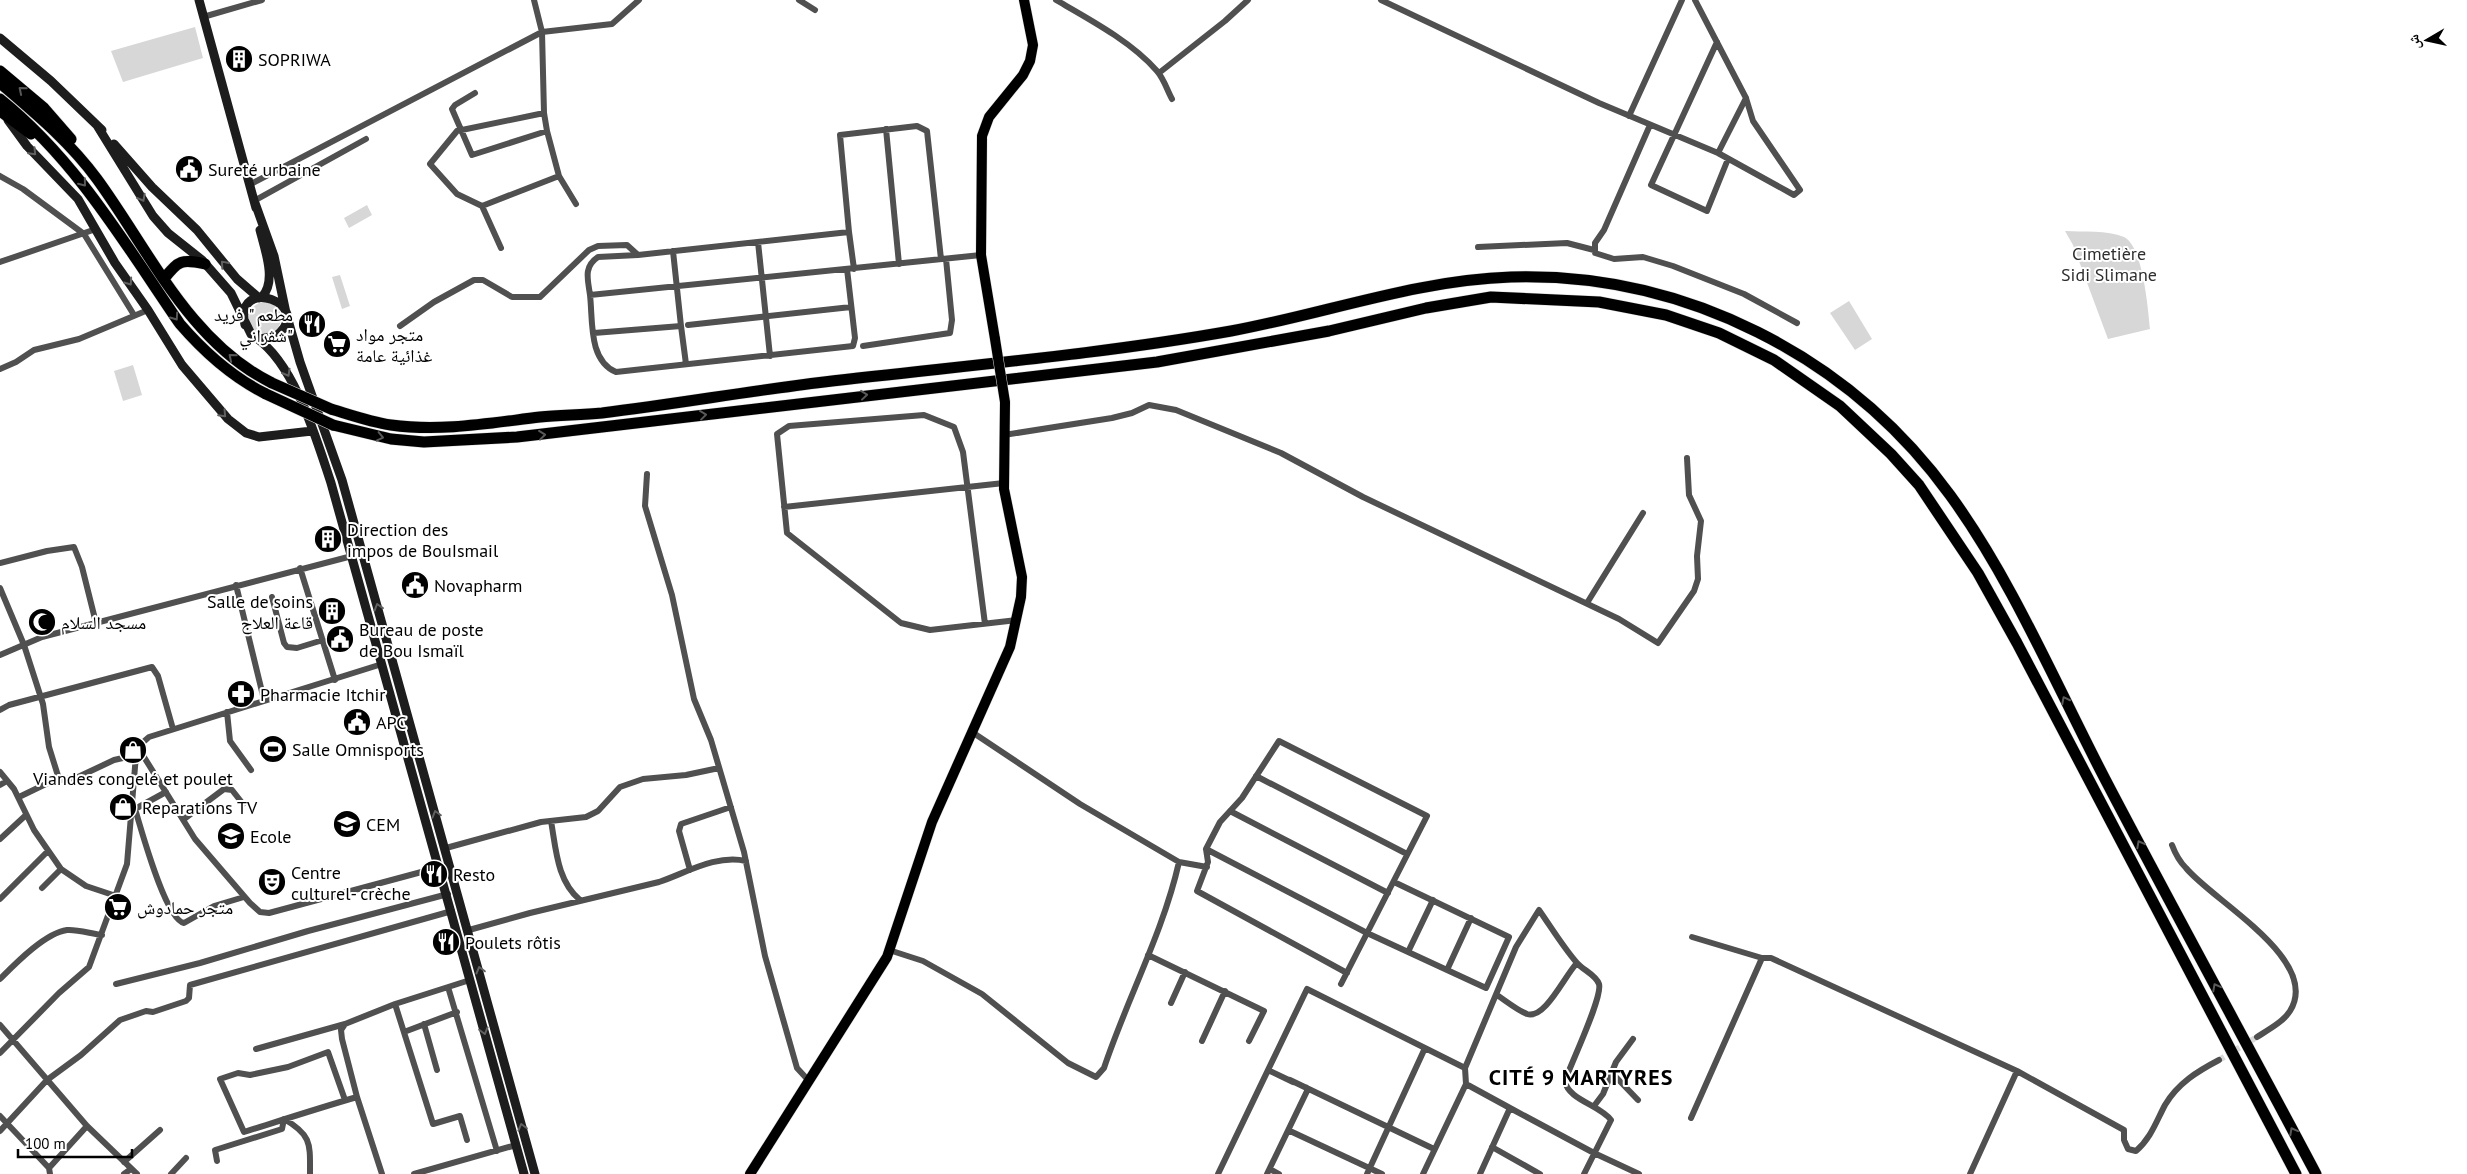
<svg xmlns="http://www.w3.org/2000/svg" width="2467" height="1174" viewBox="0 0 2467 1174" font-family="'PT Sans','Noto Naskh Arabic',sans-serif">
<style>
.green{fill:#d7d7d7}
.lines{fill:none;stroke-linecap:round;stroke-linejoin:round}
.street-tunnel{stroke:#d9d9d9;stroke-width:6;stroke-dasharray:6 3;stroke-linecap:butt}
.primary-casing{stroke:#dbdbdb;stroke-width:11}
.highway-casing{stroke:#dbdbdb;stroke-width:12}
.street{stroke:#505050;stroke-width:6}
.secondary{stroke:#1d1d1d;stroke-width:9}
.primary{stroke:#000;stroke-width:10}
.highway{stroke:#000;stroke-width:11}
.primary-bridge-casing{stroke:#dbdbdb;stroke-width:11;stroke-linecap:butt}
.highway-bridge-casing{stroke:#dbdbdb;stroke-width:12;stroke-linecap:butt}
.primary-bridge{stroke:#000;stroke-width:10}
.highway-bridge{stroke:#000;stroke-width:11}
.oneway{stroke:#595959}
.oneway2{stroke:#616161}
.labels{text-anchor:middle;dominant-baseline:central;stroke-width:4;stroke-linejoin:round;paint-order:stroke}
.poi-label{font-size:18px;fill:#000;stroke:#fff;text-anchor:start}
.park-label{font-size:18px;fill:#2e2e2e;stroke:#fff}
.district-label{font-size:22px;font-weight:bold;letter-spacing:1px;fill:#000;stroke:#fff}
</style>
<rect width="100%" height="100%" fill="#fff"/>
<path class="green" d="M195 27 203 58 123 82 111 51Z
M367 205 372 215 349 228 344 218Z
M2065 231C2083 232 2107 230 2124 237 2143 246 2148 309 2150 329L2108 339 2073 245Z
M340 275 350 306 342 309 332 277Z
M1849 301 1872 339 1855 350 1830 313Z
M249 318a16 16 0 1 1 32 0a16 16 0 1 1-32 0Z
M133 365 142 395 123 401 114 371Z"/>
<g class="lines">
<path class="street-tunnel" d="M2219 1060 2257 1037"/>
<defs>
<path id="primary" d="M995 339 981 255 982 136 989 117 1023 75 1030 61 1033 45 1024 0
M750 1174 887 957 932 822 1010 647 1021 597 1022 577 1004 489 1005 402"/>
<path id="highway" d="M0 71 44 108 71 139
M0 83C35 113 70 142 97 179 149 250 189 342 272 383
M0 99C77 161 125 244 180 324 205 353 232 377 266 394
M0 111 31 134
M164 279C178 260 182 259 205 264
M331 409C351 415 371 422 391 425 441 432 490 423 540 417 560 415 581 415 602 413 676 404 749 391 824 382 959 366 1096 355 1231 331 1324 314 1416 280 1511 277 1684 272 1849 356 1950 495 2012 580 2056 685 2105 779 2174 911 2246 1042 2316 1174
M333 425 391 439 424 442 517 437 1157 362 1329 331 1426 308 1491 297 1599 302 1666 315 1719 333 1774 360 1840 406 1891 454 1919 485 1978 573 2017 643 2296 1174"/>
</defs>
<use href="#primary" class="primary-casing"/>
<use href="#highway" class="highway-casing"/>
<path class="street" d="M799 0 815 10
M1056 0C1089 19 1132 42 1157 71 1164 79 1167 90 1172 99
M1381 0 1599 103 1718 153 1794 195 1800 190 1753 121 1746 98 1695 0
M203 17 262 0
M1717 42 1651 185 1707 211 1728 159
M1159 73 1225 21 1248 0
M475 93 455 105 452 109 472 155 547 131
M1629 116 1682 0
M1650 125 1604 230 1595 243V253L1614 259 1643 257 1673 266 1744 294 1797 323
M886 129 899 264
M1718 153 1746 98
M0 176 23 189 84 234 134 315
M249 185 542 32 534 0
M254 201 366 139
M576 204 559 176 547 131 544 113 542 32 612 24 639 0
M482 206 559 176
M849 232 840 135 917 126 927 131 941 259
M758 242 770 356
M1478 247 1567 243 1594 250
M501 248 482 206 457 194 430 164 457 131 544 113
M638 255 598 257C583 267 588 280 590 295L981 255
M0 262 96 229
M590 295C593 320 588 360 616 372L853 346 855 338 847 269
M688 325 851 307
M400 326 434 302 474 280H483L512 297H540L589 250 598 246 627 245 638 255 849 232 854 269
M681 326 686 364
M594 333 681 326 673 251
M863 346 950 333 952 320 946 259
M0 369 16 362 34 350 79 339 148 310
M1004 435 1112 418 1132 413 1149 405 1176 410 1281 453 1363 497 1619 619 1658 643 1694 591 1698 579 1697 556 1701 521 1689 495 1687 458
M647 474 645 506 672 595 694 699 711 740 744 852 765 956 797 1068 809 1081
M784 507 1004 483
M0 563 47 551 74 547 82 567 96 623
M300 568 335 680
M236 585 264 700
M0 588 24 645 43 704 49 747 59 779
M272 597 284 643 287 647 297 648 323 640
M1587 603 1643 513
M985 624 963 452 954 427 924 415 789 426 777 434 787 533 901 623 930 630 1017 620
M0 655 42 637 352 556
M0 710 9 705 152 667 158 676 173 729
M227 712 230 741 251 770
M972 732 1080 804 1179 862 1207 867
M139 749 195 839 250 903 260 912 269 913 440 867
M0 772 14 789 34 830 61 869 86 886 116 896
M1256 776 1407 854
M0 785 7 781
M19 797 50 782 78 777 114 760 136 755
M131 809H135C141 828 165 919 184 923L214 906 244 897
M135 809 166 792
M1230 811 1388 893
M184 819 224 789 232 790 243 804
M551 821C556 849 557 881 580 900
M0 839 26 815
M2172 845C2175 853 2180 862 2186 868 2213 901 2322 960 2290 1011 2283 1022 2268 1030 2257 1037
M446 848 541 822 586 817 598 811 620 787 643 779 686 775 719 768
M1206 849 1367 933 1486 988 1509 937 1394 882
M690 870 679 831 681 824 731 807
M42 888 61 869
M0 899 48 851
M469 930 530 913 659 882C686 873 716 854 746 861
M1692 937 1762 958H1771L2017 1071
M889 950 923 961 982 994 1068 1063 1096 1077 1104 1068C1127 999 1163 933 1179 862
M1408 952 1433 900
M1148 955 1264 1011 1249 1041
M1447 970 1471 918
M0 979C15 964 45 933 67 930 77 929 92 934 102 935
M116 984 200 963 308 931 448 894
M1341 984C1370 928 1398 872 1427 816L1279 741 1242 798 1220 822 1206 849 1208 862 1197 891 1347 973
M448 987 497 1151
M1497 995C1506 1001 1517 1010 1527 1014 1545 1020 1565 975 1577 963
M1171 1003 1185 972
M395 1004 433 1124 460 1116 467 1140
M424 1024 437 1070
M0 1025 87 1126 137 1174
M404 1032 457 1012
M1202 1041 1225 991
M256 1049 345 1024
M0 1053 59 993 89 967 127 864 136 755 141 744 149 737 382 664
M1465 1068 1466 1084
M1268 1070 1293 1082
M1612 1073 1638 1100
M1290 1080 1434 1149
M345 1100 328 1052 288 1067 250 1075 238 1073 220 1079 244 1132C282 1120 319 1108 357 1097
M1594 1106 1603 1094 1616 1062 1633 1039
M0 1116 49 1168 50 1174
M1691 1118 1762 958
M0 1131 47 1080 81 1055 120 1020 146 1011 153 1012 186 1001 189 998 190 985 452 911
M1290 1131 1382 1174
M1492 1147 1540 1174
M217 1161 215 1150 282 1129 284 1119C312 1135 310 1144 310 1174
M124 1162 160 1130
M49 1168 87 1126
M1270 1169 1279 1174
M124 1174 131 1169
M171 1174 186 1158
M382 1174 357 1097 342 1039 341 1030 345 1024 395 1004 470 980
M414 1174 516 1145
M1218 1174 1307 989 1465 1068 1516 947 1539 910C1551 927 1563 947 1577 963 1583 970 1596 975 1599 984 1603 997 1571 1063 1565 1081 1568 1100 1600 1105 1611 1120L1584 1174
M1267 1174 1308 1089 1307 1088
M1367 1174 1425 1048
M1423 1174 1466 1084 1510 1108
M1480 1174 1510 1108 1594 1153 1639 1174
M1970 1174 2017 1071 2124 1130V1140L2128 1149 2136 1151C2151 1138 2156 1122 2165 1105 2178 1083 2198 1071 2219 1060"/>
<path class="secondary" d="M199 0 256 208
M0 38 51 81 102 130
M8 120 27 146 78 199 115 263 148 310 182 365 228 419 246 433 259 437 312 431
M98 127 153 216 168 233 202 260 231 293 251 334 260 339 276 336C317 304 233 274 245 325
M114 144 152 187 197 230 237 279 259 298
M255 203 274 256 286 313 300 362 342 480 535 1174
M260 230C265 250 277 281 262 297
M255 337C295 364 316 438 331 483L524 1174"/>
<use href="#primary" class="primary"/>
<use href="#highway" class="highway"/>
<defs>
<path id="primary-bridge" d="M995 339 1005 402"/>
<path id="highway-bridge" d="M272 383 331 409
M266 394 333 425"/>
</defs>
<use href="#primary-bridge" class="primary-bridge-casing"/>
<use href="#highway-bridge" class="highway-bridge-casing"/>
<use href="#primary-bridge" class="primary-bridge"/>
<use href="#highway-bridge" class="highway-bridge"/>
</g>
<defs><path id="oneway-chevron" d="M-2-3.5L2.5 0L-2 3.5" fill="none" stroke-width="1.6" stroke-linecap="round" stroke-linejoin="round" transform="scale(1.25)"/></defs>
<g class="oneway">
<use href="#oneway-chevron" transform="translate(22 90) rotate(-140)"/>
<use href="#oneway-chevron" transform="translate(83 183) rotate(51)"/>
<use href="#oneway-chevron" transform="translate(175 317) rotate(55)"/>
<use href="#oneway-chevron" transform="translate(232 357) rotate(-140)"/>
<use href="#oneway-chevron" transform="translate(864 395) rotate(-6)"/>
<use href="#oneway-chevron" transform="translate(703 415) rotate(-7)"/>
<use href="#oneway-chevron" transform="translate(542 435) rotate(-6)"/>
<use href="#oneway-chevron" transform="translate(380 437) rotate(13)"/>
<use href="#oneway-chevron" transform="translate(2065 700) rotate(-117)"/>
<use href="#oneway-chevron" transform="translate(2140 844) rotate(-118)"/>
<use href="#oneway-chevron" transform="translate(2216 987) rotate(-118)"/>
<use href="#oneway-chevron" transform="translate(2293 1131) rotate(-118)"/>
</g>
<g class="oneway2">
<use href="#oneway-chevron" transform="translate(33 152) rotate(47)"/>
<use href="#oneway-chevron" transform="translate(142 198) rotate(62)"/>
<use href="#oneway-chevron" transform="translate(224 264) rotate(-131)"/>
<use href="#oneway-chevron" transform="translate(129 282) rotate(55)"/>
<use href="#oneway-chevron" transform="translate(287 373) rotate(60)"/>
<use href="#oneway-chevron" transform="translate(223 414) rotate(47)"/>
<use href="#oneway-chevron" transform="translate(378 607) rotate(-107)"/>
<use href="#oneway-chevron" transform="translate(436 814) rotate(-106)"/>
<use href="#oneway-chevron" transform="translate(480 970) rotate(-105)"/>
<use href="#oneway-chevron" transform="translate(484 1031) rotate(75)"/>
<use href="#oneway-chevron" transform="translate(522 1127) rotate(-105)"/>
</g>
<defs>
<symbol id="building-disc" viewBox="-11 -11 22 22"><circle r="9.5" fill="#000" stroke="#fff"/><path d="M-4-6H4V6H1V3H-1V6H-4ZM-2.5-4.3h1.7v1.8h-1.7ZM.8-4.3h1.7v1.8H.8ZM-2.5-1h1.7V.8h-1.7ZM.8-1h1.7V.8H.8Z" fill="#fff"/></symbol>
<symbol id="civic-disc" viewBox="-11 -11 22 22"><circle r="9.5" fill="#000" stroke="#fff"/><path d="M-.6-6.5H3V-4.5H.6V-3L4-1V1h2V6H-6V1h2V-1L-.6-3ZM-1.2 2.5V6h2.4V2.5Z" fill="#fff"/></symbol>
<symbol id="restaurant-disc" viewBox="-11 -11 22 22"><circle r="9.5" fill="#000" stroke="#fff"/><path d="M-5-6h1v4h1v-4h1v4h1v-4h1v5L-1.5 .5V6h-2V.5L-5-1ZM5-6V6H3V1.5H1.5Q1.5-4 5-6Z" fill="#fff"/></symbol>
<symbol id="supermarket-disc" viewBox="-11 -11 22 22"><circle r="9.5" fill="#000" stroke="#fff"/><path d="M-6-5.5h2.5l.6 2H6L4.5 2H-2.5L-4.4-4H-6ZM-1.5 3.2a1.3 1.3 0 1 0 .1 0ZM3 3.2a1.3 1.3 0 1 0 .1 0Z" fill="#fff"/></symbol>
<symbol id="mosque-disc" viewBox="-11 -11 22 22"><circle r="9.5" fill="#000" stroke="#fff"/><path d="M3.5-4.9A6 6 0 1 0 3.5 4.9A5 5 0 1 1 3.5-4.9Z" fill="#fff"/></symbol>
<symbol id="pharmacy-disc" viewBox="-11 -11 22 22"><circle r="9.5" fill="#000" stroke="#fff"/><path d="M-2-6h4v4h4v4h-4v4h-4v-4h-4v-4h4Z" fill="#fff"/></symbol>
<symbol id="stadium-disc" viewBox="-11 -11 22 22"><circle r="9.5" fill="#000" stroke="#fff"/><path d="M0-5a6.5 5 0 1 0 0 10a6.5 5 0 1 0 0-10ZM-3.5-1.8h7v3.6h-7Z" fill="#fff"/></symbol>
<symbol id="shop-disc" viewBox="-11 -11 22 22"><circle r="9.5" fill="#000" stroke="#fff"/><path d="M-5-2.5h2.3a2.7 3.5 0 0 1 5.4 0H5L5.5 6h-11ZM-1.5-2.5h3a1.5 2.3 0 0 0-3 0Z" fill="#fff"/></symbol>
<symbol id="school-disc" viewBox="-11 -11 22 22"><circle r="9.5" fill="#000" stroke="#fff"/><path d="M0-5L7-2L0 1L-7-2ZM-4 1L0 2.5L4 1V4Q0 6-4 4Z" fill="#fff"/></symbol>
<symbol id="theatre-disc" viewBox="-11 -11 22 22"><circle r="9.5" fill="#000" stroke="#fff"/><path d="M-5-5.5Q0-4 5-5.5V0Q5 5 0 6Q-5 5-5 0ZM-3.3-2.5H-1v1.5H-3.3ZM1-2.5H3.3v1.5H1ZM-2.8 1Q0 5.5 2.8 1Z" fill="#fff"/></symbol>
</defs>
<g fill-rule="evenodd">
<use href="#building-disc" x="223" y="43" width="32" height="32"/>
<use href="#civic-disc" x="173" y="153" width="32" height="32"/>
<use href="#restaurant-disc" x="296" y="308" width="32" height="32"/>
<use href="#supermarket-disc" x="321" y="328" width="32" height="32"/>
<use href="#building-disc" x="312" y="523" width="32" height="32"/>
<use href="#civic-disc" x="399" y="569" width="32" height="32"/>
<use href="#building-disc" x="316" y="595" width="32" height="32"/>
<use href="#mosque-disc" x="26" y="606" width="32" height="32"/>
<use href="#civic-disc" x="324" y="623" width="32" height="32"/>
<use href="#pharmacy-disc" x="225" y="678" width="32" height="32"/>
<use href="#civic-disc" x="341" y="706" width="32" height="32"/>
<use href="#stadium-disc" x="257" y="733" width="32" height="32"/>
<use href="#shop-disc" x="117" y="734" width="32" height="32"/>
<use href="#shop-disc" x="107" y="791" width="32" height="32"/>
<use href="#school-disc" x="331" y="808" width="32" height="32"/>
<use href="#school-disc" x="215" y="820" width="32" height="32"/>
<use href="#restaurant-disc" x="418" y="858" width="32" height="32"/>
<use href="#theatre-disc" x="256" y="866" width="32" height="32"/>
<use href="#supermarket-disc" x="102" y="891" width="32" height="32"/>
<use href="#restaurant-disc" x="430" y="926" width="32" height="32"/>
</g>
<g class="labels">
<g class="poi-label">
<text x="258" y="59">SOPRIWA</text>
<text x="208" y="169">Sureté urbaine</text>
<text x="293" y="314" text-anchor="end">مطعم " فريد<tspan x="293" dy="21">شڨراني"</tspan></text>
<text x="356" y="334">متجر مواد<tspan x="356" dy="21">غذائية عامة</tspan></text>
<text x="347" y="529">Direction des<tspan x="347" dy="21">impos de BouIsmail</tspan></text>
<text x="434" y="585">Novapharm</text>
<text x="313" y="601" text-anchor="end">Salle de soins<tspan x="313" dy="21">قاعة العلاج</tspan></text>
<text x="61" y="622">مسجد السلام</text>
<text x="359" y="629">Bureau de poste<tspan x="359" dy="21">de Bou Ismaïl</tspan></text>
<text x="260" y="694">Pharmacie Itchir</text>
<text x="376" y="722">APC</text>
<text x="292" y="749">Salle Omnisports</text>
<text x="133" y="778" text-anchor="middle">Viandes congelé et poulet</text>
<text x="142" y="807">Reparations TV</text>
<text x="366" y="824">CEM</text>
<text x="250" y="836">Ecole</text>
<text x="291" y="872">Centre<tspan x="291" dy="21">culturel- crèche</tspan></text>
<text x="453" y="874">Resto</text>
<text x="137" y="907">متجر حمادوش</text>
<text x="465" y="942">Poulets rôtis</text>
</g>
<g class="park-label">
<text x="2109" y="253">Cimetière<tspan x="2109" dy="21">Sidi Slimane</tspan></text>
</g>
<g class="district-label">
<text x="1581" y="1077">CITÉ 9 MARTYRES</text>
</g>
</g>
<g transform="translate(2427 40) rotate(261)" stroke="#ffffff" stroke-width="4" paint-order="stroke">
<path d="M0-4L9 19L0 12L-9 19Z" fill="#000000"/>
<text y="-8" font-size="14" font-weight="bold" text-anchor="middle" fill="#000000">ش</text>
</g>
<path d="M18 1149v8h114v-8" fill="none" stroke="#000000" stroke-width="2.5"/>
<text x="25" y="1149" font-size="15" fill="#000000" stroke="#ffffff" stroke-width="4" paint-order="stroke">100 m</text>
</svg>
